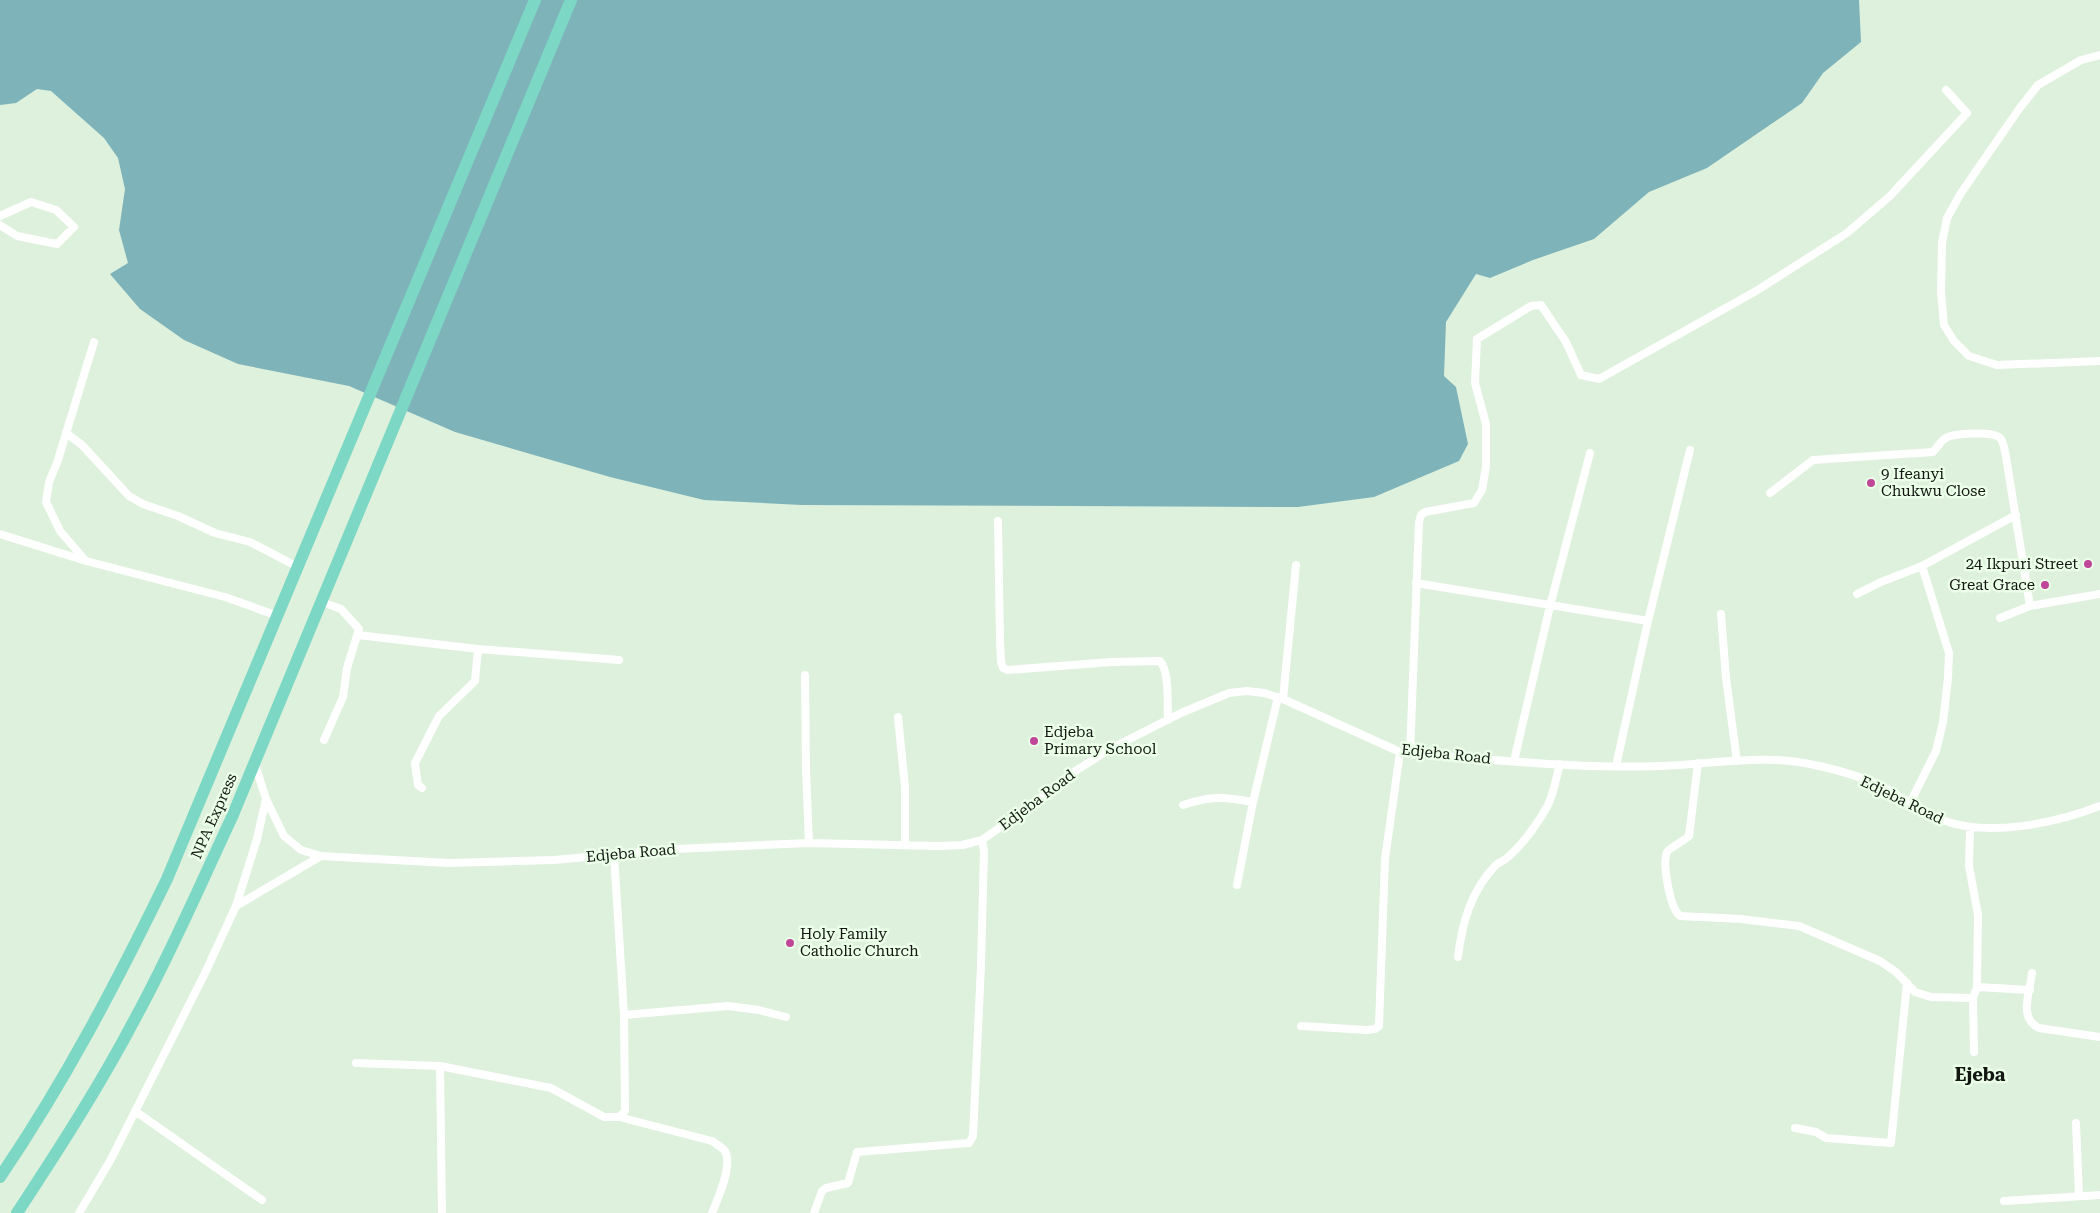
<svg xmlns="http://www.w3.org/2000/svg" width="2100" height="1213" viewBox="0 0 2100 1213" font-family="'Roboto Serif',serif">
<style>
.water{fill:#7eb3ba}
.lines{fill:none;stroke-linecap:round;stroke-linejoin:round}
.street{stroke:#fff;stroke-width:8}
.primary{stroke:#7cd8c5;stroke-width:12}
.poi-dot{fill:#bf4699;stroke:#ebffe9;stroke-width:2}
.labels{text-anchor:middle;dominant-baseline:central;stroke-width:5;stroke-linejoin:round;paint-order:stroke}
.poi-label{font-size:15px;fill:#121811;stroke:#ebffe9;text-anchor:start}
.street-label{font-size:15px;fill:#121811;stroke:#ebffe9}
.quarter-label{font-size:18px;font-weight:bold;fill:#121811;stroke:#ebffe9}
</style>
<rect width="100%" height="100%" fill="#def1dc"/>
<path class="water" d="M0 0H1859L1861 42 1823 73 1802 103 1707 168 1649 192 1594 239 1533 260 1490 278 1476 274 1446 322 1444 376 1456 387 1468 444 1459 461 1374 497 1298 507 801 505 704 500 610 477 455 432 349 386 238 364 184 340 140 309 110 274 128 263 119 230 125 189 118 158 104 138 51 91 37 89 16 103 0 105Z"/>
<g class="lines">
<path class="street" d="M2100 55 2081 60 2038 85 2019 109 1961 193 1947 218 1942 243 1941 292 1944 325 1954 341 1969 356 1997 365 2100 361
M0 216 31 202 56 210 74 227 57 244 17 236 0 225
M66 433 82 445 129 496 143 504 178 516 215 533 250 542 298 567
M1770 493 1813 460 1933 452C1937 448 1941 440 1946 438 1954 433 1994 431 2000 438 2004 442 2005 452 2006 457L2030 606
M998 521 1000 641 1001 662 1003 668 1008 670 1111 662 1160 661C1170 672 1167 705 1168 720
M0 534 86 561 225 597 278 616
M85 560 60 531 46 502 49 482 57 463 94 342
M1416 583 1648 621
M1857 594 1881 582 1922 566 2016 515
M322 602 341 609 359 629 347 668 343 697 324 740
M1721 614 1726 678 1737 761
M2000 618 2030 606 2100 594
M358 635 478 649 475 681 439 716 415 763 418 785 422 788
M478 649 619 660
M805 675 806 769 809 843
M1283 699 1296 565
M898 717 905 787V844
M1410 754 1419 522 1421 515 1425 512 1474 503 1482 490 1486 467V424L1475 383 1477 339 1531 306 1541 305 1566 342 1581 375 1599 379 1756 291 1847 233 1890 196 1967 113 1946 90
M1514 761 1550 606 1590 453
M1698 763 1689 836C1684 841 1669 848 1667 852 1662 864 1670 908 1680 916L1741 919 1799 926 1880 961 1896 972 1915 992 1931 997 1973 998
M255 764 266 799 284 836 301 850 321 856 449 863 554 860 675 849 809 843 939 846 962 845 982 840 1029 807 1069 775 1110 749 1181 713 1229 693 1247 691 1264 693 1283 699 1400 752 1410 754C1493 759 1576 769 1659 766 1698 765 1737 758 1776 760 1805 761 1845 771 1872 782 1897 792 1919 812 1945 821 1990 837 2056 823 2100 806
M1616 766 1648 621 1690 450
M1910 803 1936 751 1943 722 1948 678 1949 653 1922 566
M1183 805C1212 795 1223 797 1253 802
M1970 828 1969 866 1978 915 1977 987 1973 998 1974 1052
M1237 885 1253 802 1278 697
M236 906 321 856
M1458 957C1462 923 1471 891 1495 866 1499 862 1504 861 1508 857 1523 844 1539 822 1548 805 1554 793 1556 777 1560 764
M2032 973C2030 992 2018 1018 2039 1028L2100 1037
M1977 987 2030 990
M624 1015 728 1006 759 1010 786 1017
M1301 1026 1367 1030 1375 1029 1379 1026 1385 859 1400 752
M356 1063 440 1066
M135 1111 262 1200
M619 1117 712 1141C716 1144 722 1147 725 1151 733 1165 718 1199 712 1213
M2076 1123 2079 1196
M1795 1128 1816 1132 1826 1138 1891 1143 1907 983
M2004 1201 2100 1195
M79 1213 110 1161 205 973 236 906 257 839 266 799
M442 1213 440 1066 551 1088 604 1117H619L625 1111 624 1015 614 854
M814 1213 822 1191 826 1188 848 1183 857 1152 969 1143 973 1136 981 966 984 851 982 840"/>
<path class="primary" d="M0 1177C64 1083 117 982 167 879L535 0
M17 1213C59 1149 101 1084 137 1015 172 951 201 883 232 817L571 0"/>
</g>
<g class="poi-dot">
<circle cx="1871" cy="483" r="5"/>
<circle cx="2088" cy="564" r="5"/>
<circle cx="2045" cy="585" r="5"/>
<circle cx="1034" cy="741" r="5"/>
<circle cx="790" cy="943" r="5"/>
</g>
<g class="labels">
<g class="poi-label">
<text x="1881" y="474">9 Ifeanyi<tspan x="1881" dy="17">Chukwu Close</tspan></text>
<text x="2078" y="564" text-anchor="end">24 Ikpuri Street</text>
<text x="2035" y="585" text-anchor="end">Great Grace</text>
<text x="1044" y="732">Edjeba<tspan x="1044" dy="17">Primary School</tspan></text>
<text x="800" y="934">Holy Family<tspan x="800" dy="17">Catholic Church</tspan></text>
</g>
<g class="street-label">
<text transform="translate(1446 754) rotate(6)">Edjeba Road</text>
<text transform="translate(1037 800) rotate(-37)">Edjeba Road</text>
<text transform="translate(1902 800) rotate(26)">Edjeba Road</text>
<text transform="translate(214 816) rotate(-66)">NPA Express</text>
<text transform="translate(631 853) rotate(-5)">Edjeba Road</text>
</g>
<g class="quarter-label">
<text x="1980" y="1074">Ejeba</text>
</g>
</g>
</svg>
